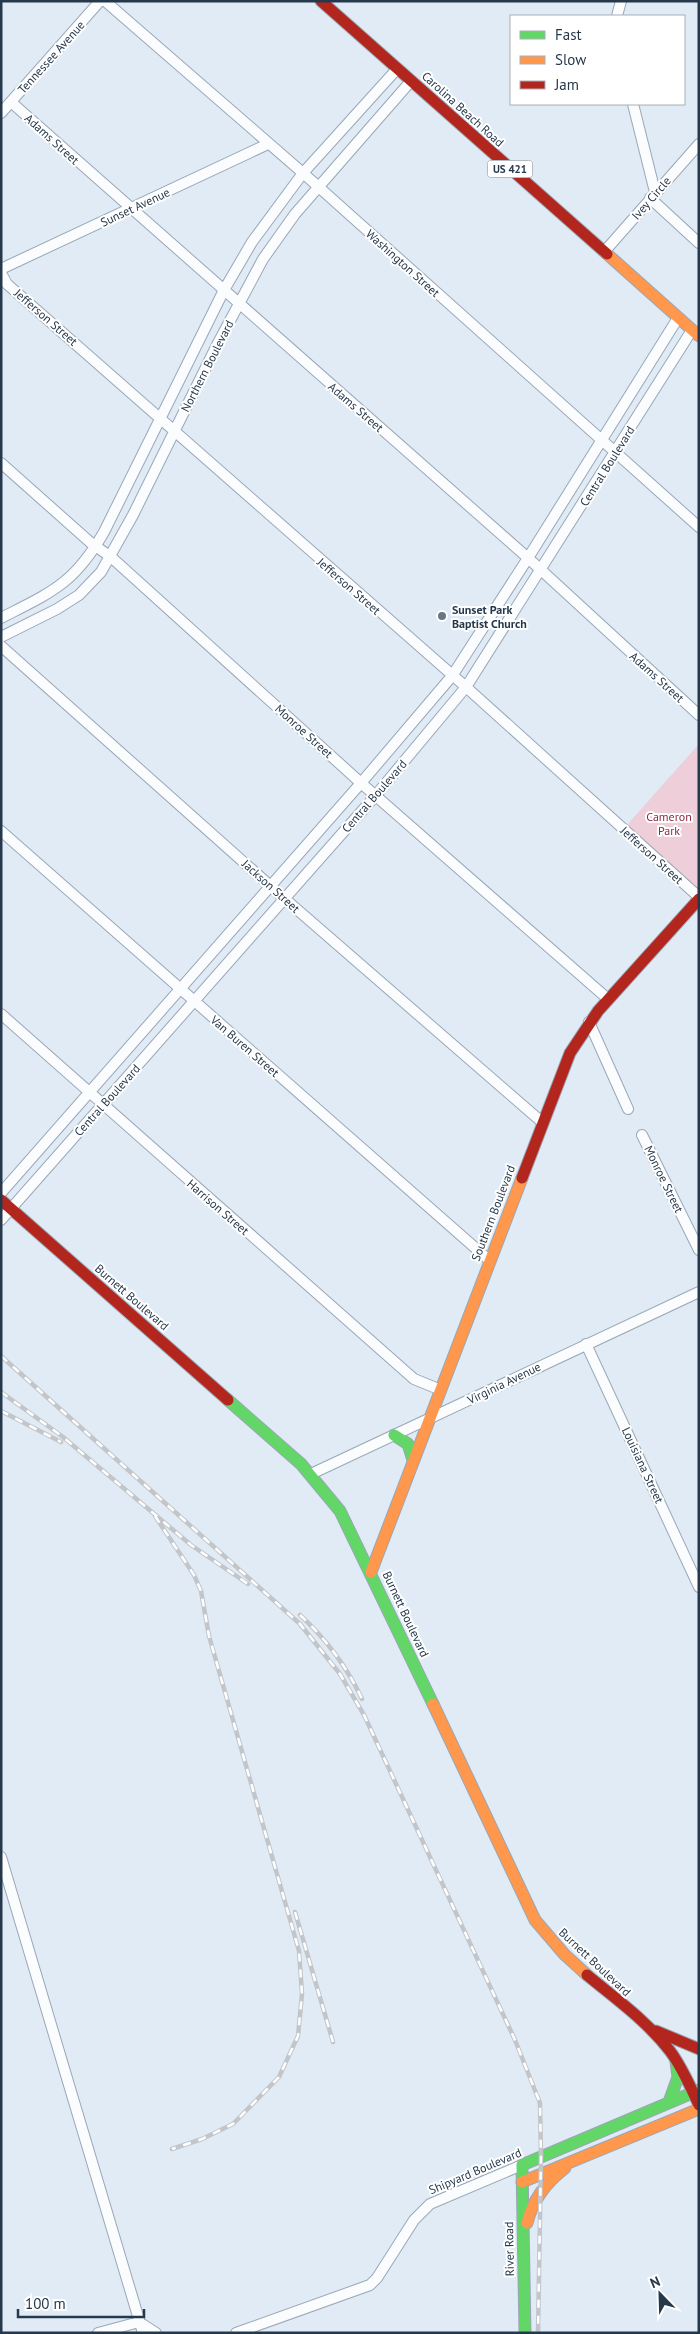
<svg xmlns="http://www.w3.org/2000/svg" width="700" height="2334" viewBox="0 0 700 2334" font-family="'PT Sans',sans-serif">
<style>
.green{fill:#eeced8}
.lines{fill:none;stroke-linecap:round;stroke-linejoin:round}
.street-casing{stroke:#9aa7b5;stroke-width:12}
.fast-casing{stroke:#9aa7b5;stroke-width:13}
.slow-casing{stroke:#9aa7b5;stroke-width:13}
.jam-casing{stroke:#9aa7b5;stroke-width:13}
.street{stroke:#fafcfe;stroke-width:10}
.fast{stroke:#63d668;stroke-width:11}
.slow{stroke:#ff974d;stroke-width:11}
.jam{stroke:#b3261e;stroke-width:11}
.rail-casing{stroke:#c2c6ca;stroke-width:4.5}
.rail{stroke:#fff;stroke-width:2.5;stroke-dasharray:8;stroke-linecap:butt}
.poi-dot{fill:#677788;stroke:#fff;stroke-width:2}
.labels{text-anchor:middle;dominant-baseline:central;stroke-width:4;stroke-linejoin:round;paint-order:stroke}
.shield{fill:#fff;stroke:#677482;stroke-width:1}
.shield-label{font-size:11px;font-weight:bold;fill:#26394c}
.street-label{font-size:12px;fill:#26394c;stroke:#fff}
.poi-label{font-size:12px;font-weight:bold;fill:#26394c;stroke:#fff;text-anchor:start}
.park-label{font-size:12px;fill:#912642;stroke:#fff}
</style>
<rect width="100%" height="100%" fill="#e0ebf6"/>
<path class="green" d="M699 744V891L627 825Z"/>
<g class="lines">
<defs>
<path id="street" d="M105 1 303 173 699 527
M617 16 621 1
M11 102 528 558 699 715
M633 104 655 192
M1 113 100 1
M650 198 699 243
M604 252 699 144
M1 269 268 144
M1 273 7 284 466 687 699 897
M1 463 91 543 111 557 361 783 608 999
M1 618C52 592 74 584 104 532L224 290 252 242 303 173 397 69
M1 637 57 609 79 595 101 572 133 515 218 343 263 259 295 214 411 81
M1 646 285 899 543 1123
M1 831 489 1260
M1 1014 414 1379 441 1390
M589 1022 628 1109
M642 1135 699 1250
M1 1193 361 783 452 676 528 558 678 318
M1 1220 376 795 466 687 692 330
M586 1344 699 1587
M311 1474 699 1292
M1 1857 143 2333
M98 2333 139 2322 156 2333
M236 2333 370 2285 377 2278 414 2220 430 2204 522 2165"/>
<path id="fast" d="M228 1400 301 1464 340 1511 433 1704
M394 1435 408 1444 413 1460
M669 2102 678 2077 676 2062
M525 2333 522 2165 699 2090"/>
<path id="slow" d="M607 254 699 336
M371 1572 522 1178
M433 1704 535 1920 564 1954 587 1975
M522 2182 699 2109
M527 2223C533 2199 546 2183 565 2168"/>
<path id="jam" d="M321 1 607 254
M522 1178 570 1053 598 1011 699 899
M1 1200 228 1400
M587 1975C616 1999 647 2021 670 2051 682 2067 690 2086 699 2105
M656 2031 699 2049"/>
</defs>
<use href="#street" class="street-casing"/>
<use href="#fast" class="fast-casing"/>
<use href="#slow" class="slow-casing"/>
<use href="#jam" class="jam-casing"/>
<use href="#street" class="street"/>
<use href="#fast" class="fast"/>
<use href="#slow" class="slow"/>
<use href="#jam" class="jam"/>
<defs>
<path id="rail" d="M1 1356 300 1624 340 1674 364 1715 515 2040 540 2103 541 2157 538 2333
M1 1392 63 1437 191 1545 248 1584
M1 1411 61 1442
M155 1516 194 1575 201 1591 209 1636 299 1951 302 1994 298 2036 279 2077 233 2124 202 2139 172 2149
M300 1615C326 1639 347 1667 362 1699
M295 1912 333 2042"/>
</defs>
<use href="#rail" class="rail-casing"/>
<use href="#rail" class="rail"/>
</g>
<circle class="poi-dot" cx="442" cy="616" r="5"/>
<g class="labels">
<rect class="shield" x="487.5" y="160.5" width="45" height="17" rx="4"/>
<g class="shield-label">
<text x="510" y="169">US 421</text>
</g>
<g class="street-label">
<text transform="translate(51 57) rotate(-48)">Tennessee Avenue</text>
<text transform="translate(463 109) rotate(42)">Carolina Beach Road</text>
<text transform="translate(52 139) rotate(42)">Adams Street</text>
<text transform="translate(651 198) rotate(-49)">Ivey Circle</text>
<text transform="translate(135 207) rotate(-25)">Sunset Avenue</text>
<text transform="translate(403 263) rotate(42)">Washington Street</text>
<text transform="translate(46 317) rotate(41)">Jefferson Street</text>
<text transform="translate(207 366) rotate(-63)">Northern Boulevard</text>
<text transform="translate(356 407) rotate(41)">Adams Street</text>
<text transform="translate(607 466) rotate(-58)">Central Boulevard</text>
<text transform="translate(349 586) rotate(41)">Jefferson Street</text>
<text transform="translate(657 677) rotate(42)">Adams Street</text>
<text transform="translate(304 731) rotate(42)">Monroe Street</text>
<text transform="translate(374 796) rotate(-49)">Central Boulevard</text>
<text transform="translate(652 855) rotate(42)">Jefferson Street</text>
<text transform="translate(271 886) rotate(42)">Jackson Street</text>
<text transform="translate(245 1046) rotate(41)">Van Buren Street</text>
<text transform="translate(107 1100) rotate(-48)">Central Boulevard</text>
<text transform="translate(664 1179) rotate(64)">Monroe Street</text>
<text transform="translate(218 1207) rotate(41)">Harrison Street</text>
<text transform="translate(493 1213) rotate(-69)">Southern Boulevard</text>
<text transform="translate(132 1297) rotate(41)">Burnett Boulevard</text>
<text transform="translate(504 1383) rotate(-26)">Virginia Avenue</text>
<text transform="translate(643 1465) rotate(65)">Louisiana Street</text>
<text transform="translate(406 1614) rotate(65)">Burnett Boulevard</text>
<text transform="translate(595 1962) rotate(43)">Burnett Boulevard</text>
<text transform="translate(475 2171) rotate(-23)">Shipyard Boulevard</text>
<text transform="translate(509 2249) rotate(-91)">River Road</text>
</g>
<g class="poi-label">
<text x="452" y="609">Sunset Park<tspan x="452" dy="14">Baptist Church</tspan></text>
</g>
<g class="park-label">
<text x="669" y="816">Cameron<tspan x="669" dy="14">Park</tspan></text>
</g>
</g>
<rect width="700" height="2334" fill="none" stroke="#26394c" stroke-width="5"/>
<rect x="510" y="15" width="175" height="90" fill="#ffffff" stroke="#a8b0b7"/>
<rect x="520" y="31" width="25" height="8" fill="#63d668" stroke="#a8b0b7"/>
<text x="555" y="40" font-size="15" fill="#26394c">Fast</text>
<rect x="520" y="56" width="25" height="8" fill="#ff974d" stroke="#a8b0b7"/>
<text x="555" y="65" font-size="15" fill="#26394c">Slow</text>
<rect x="520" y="81" width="25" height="8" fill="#b3261e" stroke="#a8b0b7"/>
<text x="555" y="90" font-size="15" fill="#26394c">Jam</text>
<g transform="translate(660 2294) rotate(337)" stroke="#ffffff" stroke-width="4" paint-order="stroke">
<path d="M0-4L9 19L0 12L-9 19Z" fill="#26394c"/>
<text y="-8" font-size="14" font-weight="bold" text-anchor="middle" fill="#26394c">N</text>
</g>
<path d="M18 2309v8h126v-8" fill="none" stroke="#26394c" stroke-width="2.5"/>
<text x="25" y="2309" font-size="15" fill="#26394c" stroke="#ffffff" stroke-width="4" paint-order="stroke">100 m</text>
</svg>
